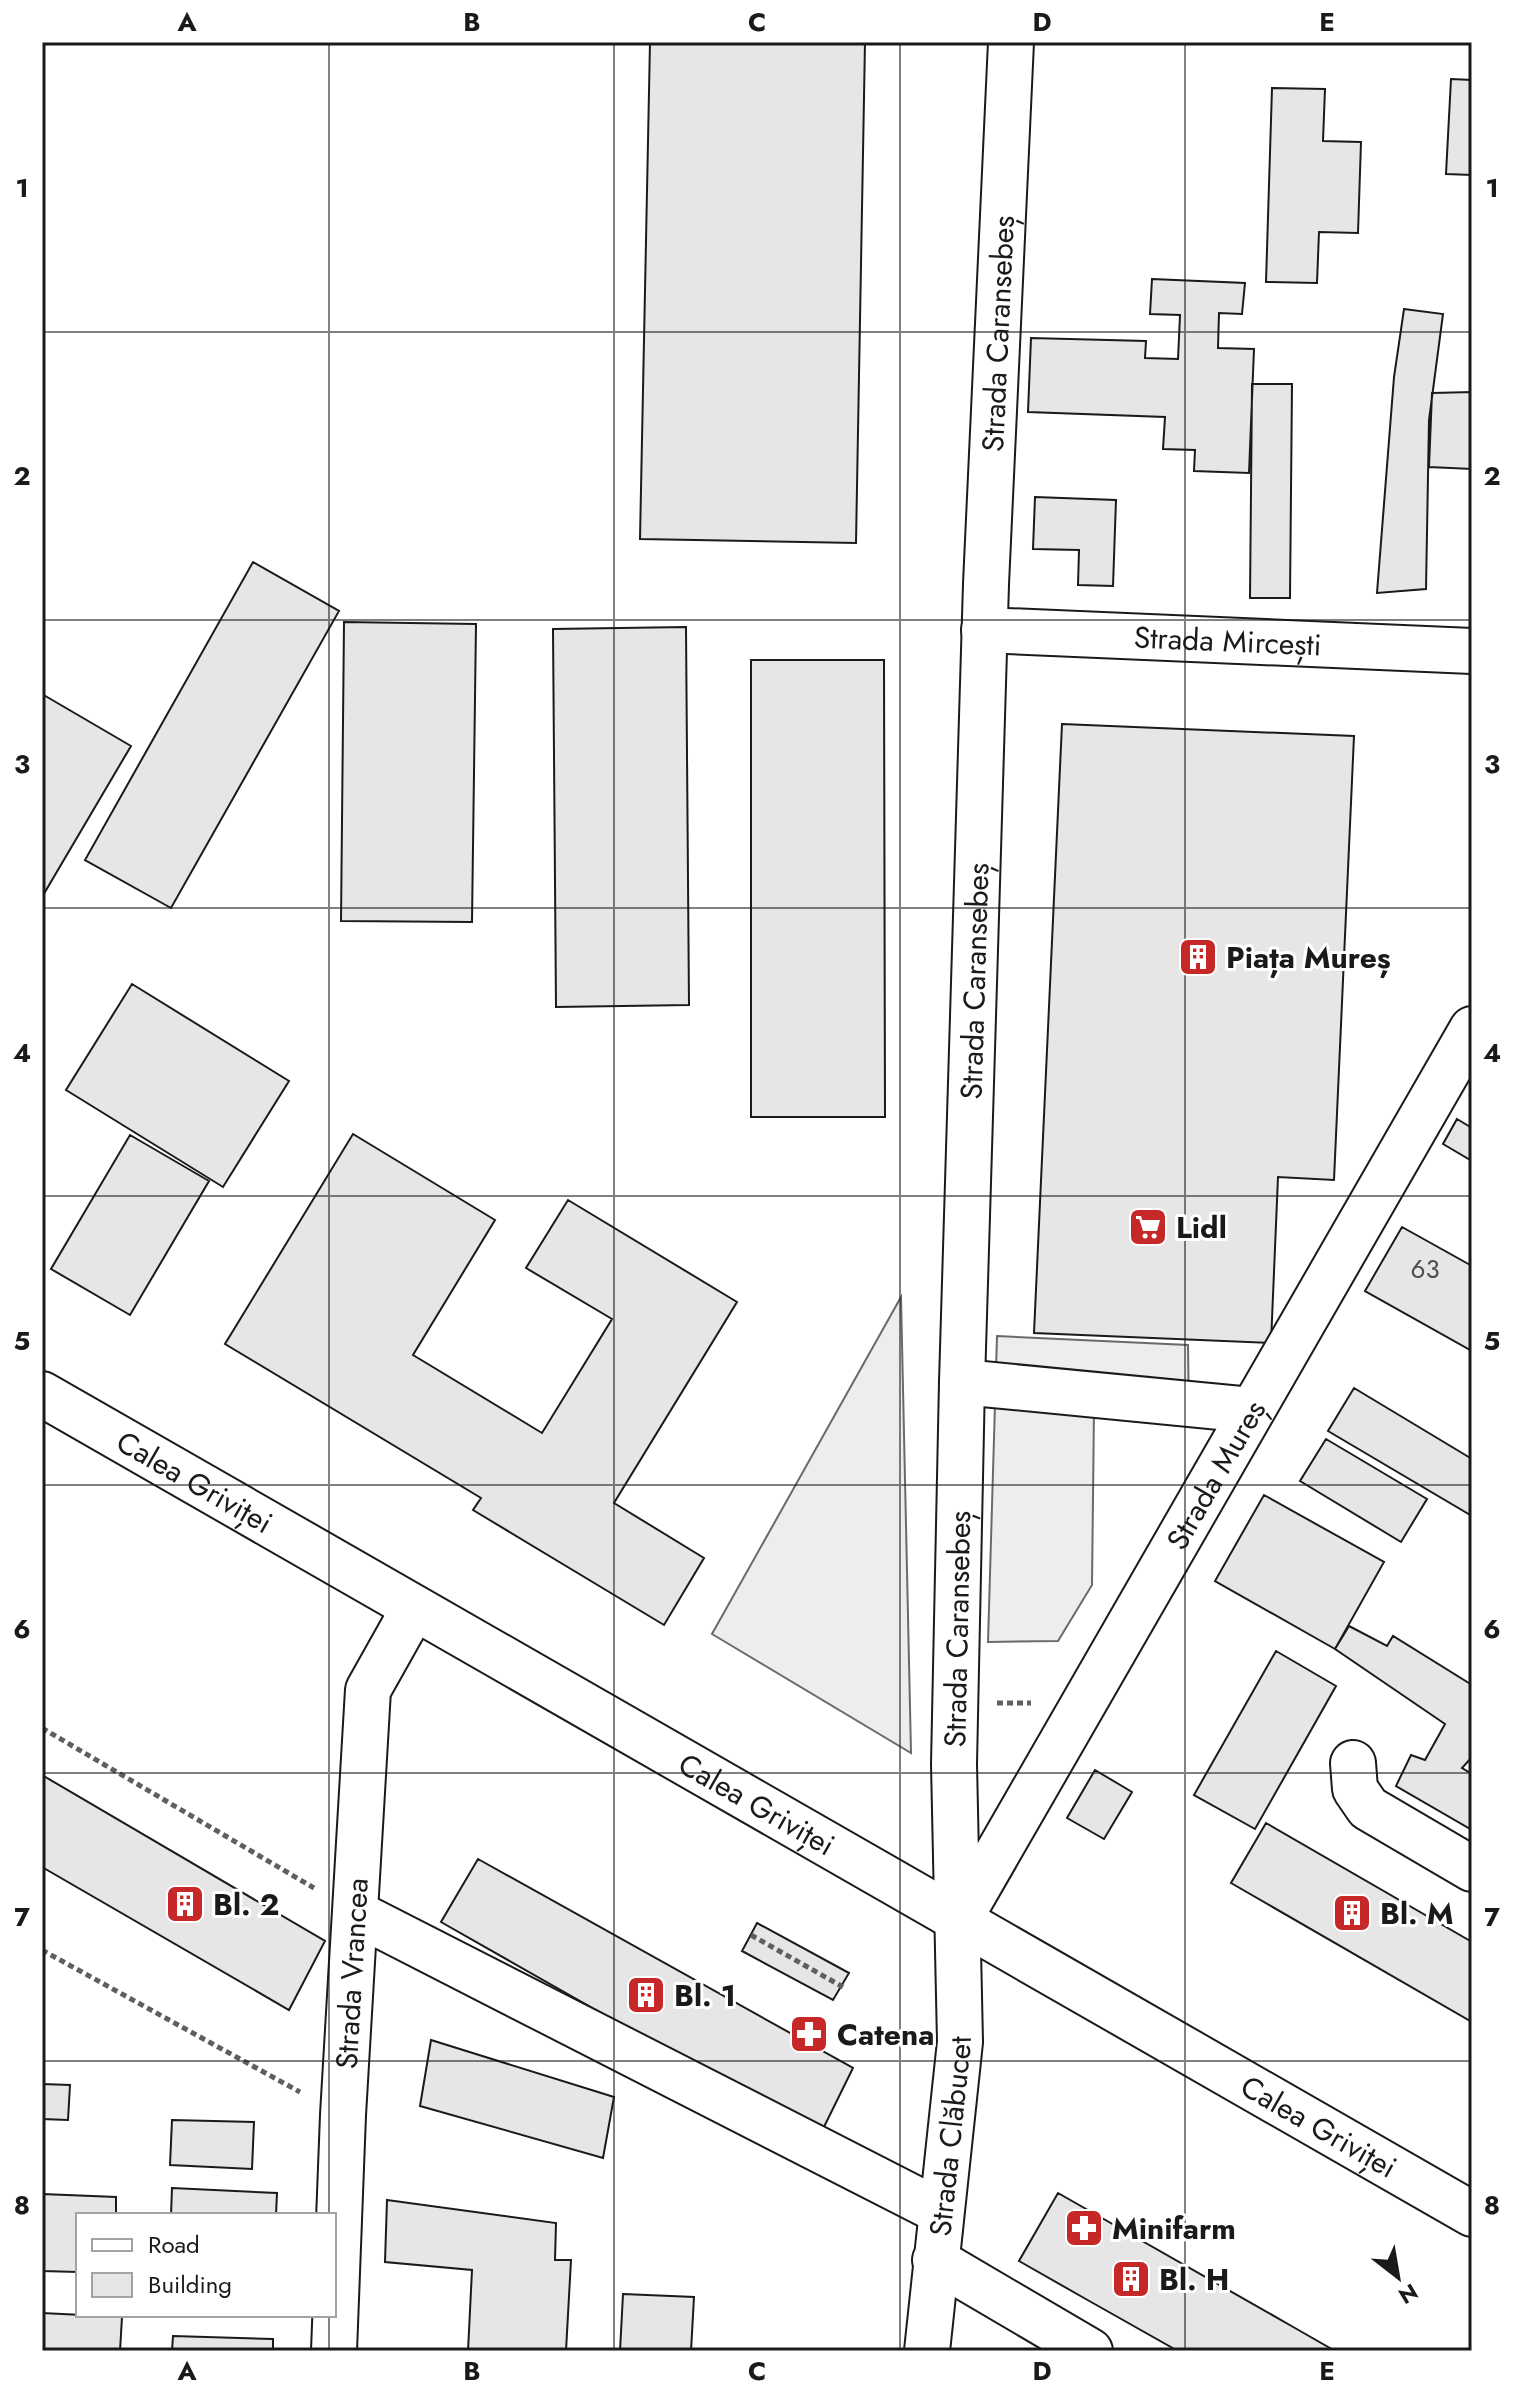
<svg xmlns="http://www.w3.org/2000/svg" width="1514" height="2393" viewBox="0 0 1514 2393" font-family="Jost,sans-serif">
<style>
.parking{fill:#ededed;stroke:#6a6a6a;stroke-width:2}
.building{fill:#e6e6e6;stroke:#1a1a1a;stroke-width:2}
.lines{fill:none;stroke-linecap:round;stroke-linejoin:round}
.minor-casing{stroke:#1a1a1a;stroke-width:48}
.major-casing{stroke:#1a1a1a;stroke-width:48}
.path{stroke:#5f5f5f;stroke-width:5;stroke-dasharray:6 4;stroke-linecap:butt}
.minor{stroke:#fff;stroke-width:44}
.major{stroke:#fff;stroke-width:44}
.grid{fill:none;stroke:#1a1a1a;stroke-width:2;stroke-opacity:0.55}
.labels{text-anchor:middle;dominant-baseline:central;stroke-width:6;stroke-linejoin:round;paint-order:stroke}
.number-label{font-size:26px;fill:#4d4d4d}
.street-label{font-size:30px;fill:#1a1a1a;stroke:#fff}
.poi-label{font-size:30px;font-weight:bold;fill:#1a1a1a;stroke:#fff;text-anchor:start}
.neatline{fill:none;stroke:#1a1a1a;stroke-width:3}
.grid-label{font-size:26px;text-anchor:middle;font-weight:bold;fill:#1a1a1a}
</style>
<rect width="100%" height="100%" fill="#fff"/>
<path class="parking" d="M901 1297 911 1753 712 1634Z
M997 1336 1188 1345 1189 1417 1094 1410 1092 1585 1058 1641 988 1642Z"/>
<path class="building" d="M650 42H865L856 543 640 539Z
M1451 79 1472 80V175L1446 174Z
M1272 88 1325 89 1323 141 1361 142 1358 233 1319 232 1317 283 1266 282Z
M1152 279 1245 283 1242 314 1219 313 1218 348 1254 349 1249 473 1194 471 1195 450 1163 449 1165 417 1028 412 1031 338 1146 341 1145 358 1178 359 1180 315 1150 314Z
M1404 309 1443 314 1429 420 1426 589 1377 593 1394 377Z
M1252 384H1292L1290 598H1250Z
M1472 392V469L1429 467 1432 393Z
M1035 497 1116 500 1113 586 1078 585 1079 550 1033 549Z
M253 562 339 611 171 908 85 860Z
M344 622 476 624 472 922 341 921Z
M686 627 689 1005 556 1007 553 629Z
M751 660H884L885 1117H751Z
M42 694 131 746 42 897Z
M1062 724 1354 736 1334 1180 1278 1177 1271 1343 1034 1333Z
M132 984 289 1081 223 1187 66 1090Z
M1457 1119 1472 1128V1161L1443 1144Z
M353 1134 495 1220 413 1355 542 1433 612 1319 526 1268 568 1200 737 1302 614 1503 704 1558 664 1625 473 1510 481 1498 225 1344Z
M130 1135 209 1181 130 1315 51 1269Z
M1402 1227 1472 1266V1351L1365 1291Z
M1354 1388 1472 1459V1516L1328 1431Z
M1326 1439 1427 1499 1401 1542 1300 1481Z
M1264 1495 1384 1562 1335 1649 1215 1581Z
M1349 1626 1387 1646 1393 1636 1472 1685V1757L1462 1768 1472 1774V1830L1396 1786 1411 1755 1425 1760 1445 1724 1335 1649Z
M1276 1651 1336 1686 1255 1829 1194 1795Z
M1095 1770 1132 1792 1104 1839 1067 1818Z
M42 1775 325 1941 289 2010 42 1867Z
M1266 1823 1472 1942V2022L1231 1883Z
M478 1859 853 2068 819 2137 441 1922Z
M757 1923 849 1973 833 2000 742 1951Z
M431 2040 614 2097 603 2158 420 2106Z
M42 2084 70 2085 68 2120 42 2119Z
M172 2120 254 2122 252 2169 170 2165Z
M172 2188 277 2193 276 2215H171Z
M1058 2193 1295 2328 1335 2351H1178L1084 2298 1019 2261Z
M42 2194 116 2197V2215H78V2272L42 2271Z
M387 2200 556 2223 555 2260H571L566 2351H468L472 2270 385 2262Z
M623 2294 694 2297 691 2351H620Z
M42 2313 122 2317 120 2351H42Z
M173 2336 273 2339V2351H172Z"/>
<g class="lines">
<defs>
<g id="minor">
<path id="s1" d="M984 630 1472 651"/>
<path d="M962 1382 1251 1410"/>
<path d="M1353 1763 1355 1789 1368 1808 1472 1869"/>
<path d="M356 1913 941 2212"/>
<path id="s2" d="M959 1920 1472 1029"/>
<path d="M935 2260 1090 2351"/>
<path id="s3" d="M334 2351 343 2115 368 1690 414 1608"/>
<path id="s4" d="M927 2351 960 2042 954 1764 962 1382 986 584 1011 42"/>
</g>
<g id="major">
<path id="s5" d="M42 1394 1472 2214"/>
</g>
</defs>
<use href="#minor" class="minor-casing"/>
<use href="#major" class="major-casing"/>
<path class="path" d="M997 1703H1031
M42 1728 314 1888
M751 1935 843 1987
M42 1950 300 2092"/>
<use href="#minor" class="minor"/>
<use href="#major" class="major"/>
</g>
<path class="grid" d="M329 42V2215M614 42V2351M900 42V2351M1185 42V2351M42 332H1472M42 620H1472M42 908H1472M42 1196H1472M42 1485H1472M42 1773H1472M42 2061H1472M329 2315V2351"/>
<defs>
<symbol id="building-square" viewBox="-11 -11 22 22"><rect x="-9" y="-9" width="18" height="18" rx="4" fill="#c62828" stroke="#fff"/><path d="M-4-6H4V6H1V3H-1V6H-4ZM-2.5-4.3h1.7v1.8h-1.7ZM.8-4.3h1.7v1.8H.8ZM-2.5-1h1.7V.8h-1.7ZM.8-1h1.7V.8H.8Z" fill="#fff"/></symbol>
<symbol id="supermarket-square" viewBox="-11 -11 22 22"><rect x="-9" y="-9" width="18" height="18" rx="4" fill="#c62828" stroke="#fff"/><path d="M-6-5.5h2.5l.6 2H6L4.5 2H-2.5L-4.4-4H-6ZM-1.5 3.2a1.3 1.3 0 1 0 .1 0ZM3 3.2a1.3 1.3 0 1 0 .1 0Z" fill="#fff"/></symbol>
<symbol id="pharmacy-square" viewBox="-11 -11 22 22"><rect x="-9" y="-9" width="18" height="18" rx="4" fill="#c62828" stroke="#fff"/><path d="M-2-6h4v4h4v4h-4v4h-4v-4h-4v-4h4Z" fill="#fff"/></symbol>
</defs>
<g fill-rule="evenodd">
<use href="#building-square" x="1176" y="935" width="44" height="44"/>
<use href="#supermarket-square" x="1126" y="1205" width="44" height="44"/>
<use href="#building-square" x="163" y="1882" width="44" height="44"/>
<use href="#building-square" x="1330" y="1891" width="44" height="44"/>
<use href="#building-square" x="624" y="1973" width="44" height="44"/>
<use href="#pharmacy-square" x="787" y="2012" width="44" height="44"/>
<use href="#pharmacy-square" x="1062" y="2206" width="44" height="44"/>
<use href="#building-square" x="1109" y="2257" width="44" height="44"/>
</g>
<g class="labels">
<g class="number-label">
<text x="1425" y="1269">63</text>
</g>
<g class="street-label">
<text stroke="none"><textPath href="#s4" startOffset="2020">Strada Caransebeș</textPath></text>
<text stroke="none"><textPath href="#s1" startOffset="244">Strada Mircești</textPath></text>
<text stroke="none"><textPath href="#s4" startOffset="1372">Strada Caransebeș</textPath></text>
<text stroke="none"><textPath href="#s2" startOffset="514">Strada Mureș</textPath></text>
<text stroke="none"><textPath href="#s5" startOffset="176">Calea Griviței</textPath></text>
<text stroke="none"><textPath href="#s4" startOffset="724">Strada Caransebeș</textPath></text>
<text stroke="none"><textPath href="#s5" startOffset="824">Calea Griviței</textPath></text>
<text stroke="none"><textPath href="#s3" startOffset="378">Strada Vrancea</textPath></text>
<text stroke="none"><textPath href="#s5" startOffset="1472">Calea Griviței</textPath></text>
<text stroke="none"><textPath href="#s4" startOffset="216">Strada Clăbucet</textPath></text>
</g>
<g class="poi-label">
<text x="1226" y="957">Piața Mureș</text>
<text x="1176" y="1227">Lidl</text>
<text x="213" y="1904">Bl. 2</text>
<text x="1380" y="1913">Bl. M</text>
<text x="674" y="1995">Bl. 1</text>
<text x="837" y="2034">Catena</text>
<text x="1112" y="2228">Minifarm</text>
<text x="1159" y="2279">Bl. H</text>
</g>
</g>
<rect width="1514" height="2393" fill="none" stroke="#ffffff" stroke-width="88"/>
<rect x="76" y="2213" width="260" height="104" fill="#ffffff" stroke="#a3a3a3" stroke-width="2"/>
<rect x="92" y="2239" width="40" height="12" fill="#ffffff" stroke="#a3a3a3" stroke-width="2"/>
<text x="148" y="2253" font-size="24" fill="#1a1a1a">Road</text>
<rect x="92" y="2273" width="40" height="24" fill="#e6e6e6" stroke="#a3a3a3" stroke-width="2"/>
<text x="148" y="2293" font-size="24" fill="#1a1a1a">Building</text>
<g transform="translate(1398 2277) rotate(149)" stroke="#ffffff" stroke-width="6" paint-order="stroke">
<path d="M0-6L14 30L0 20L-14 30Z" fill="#1a1a1a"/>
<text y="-12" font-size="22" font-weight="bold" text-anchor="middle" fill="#1a1a1a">N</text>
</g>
<rect x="44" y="44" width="1426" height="2305" class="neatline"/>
<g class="grid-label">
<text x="187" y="31">A</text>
<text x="472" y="31">B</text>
<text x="757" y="31">C</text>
<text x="1042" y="31">D</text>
<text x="1327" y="31">E</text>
<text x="22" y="197">1</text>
<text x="1492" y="197">1</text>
<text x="22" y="485">2</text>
<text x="1492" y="485">2</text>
<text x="22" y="773">3</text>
<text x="1492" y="773">3</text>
<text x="22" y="1062">4</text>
<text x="1492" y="1062">4</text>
<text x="22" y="1350">5</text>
<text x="1492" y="1350">5</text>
<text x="22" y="1638">6</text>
<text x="1492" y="1638">6</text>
<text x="22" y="1926">7</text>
<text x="1492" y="1926">7</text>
<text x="22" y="2214">8</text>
<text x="1492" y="2214">8</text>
<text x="187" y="2380">A</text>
<text x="472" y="2380">B</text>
<text x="757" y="2380">C</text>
<text x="1042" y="2380">D</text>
<text x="1327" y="2380">E</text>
</g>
</svg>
